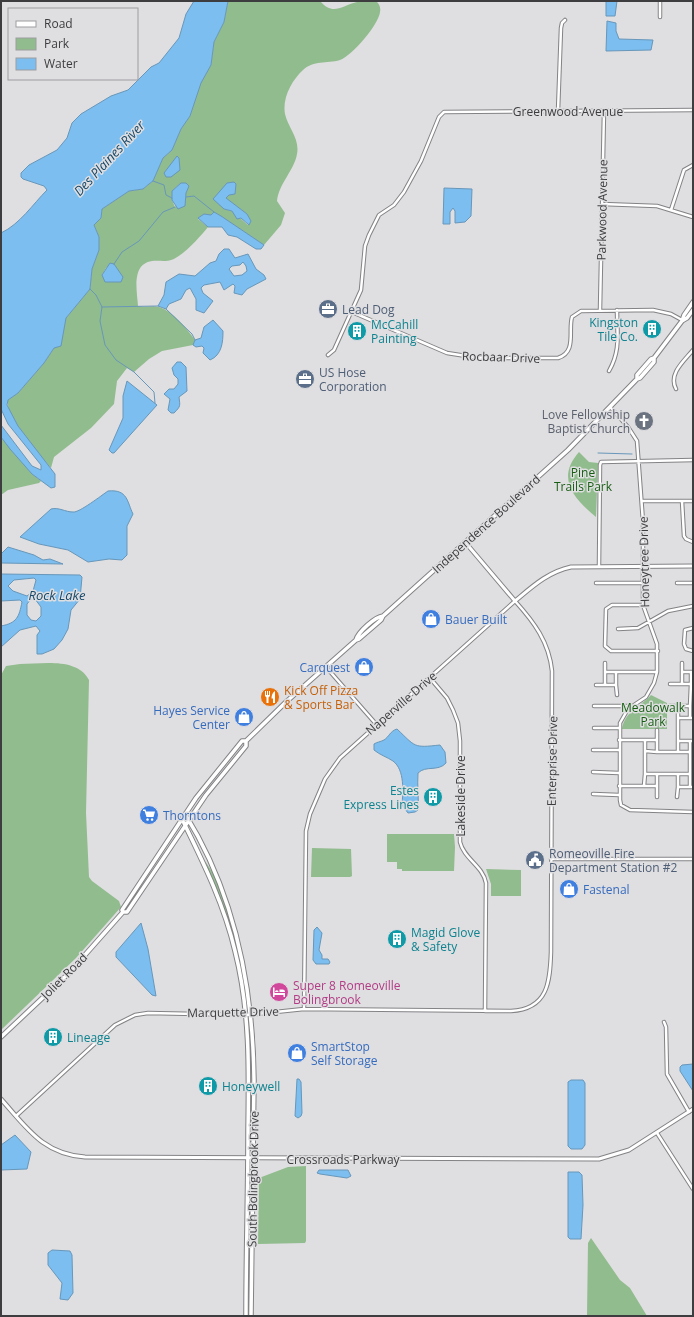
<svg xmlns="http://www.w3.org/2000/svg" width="694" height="1317" viewBox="0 0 694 1317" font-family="'Open Sans',sans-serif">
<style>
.green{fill:#91bc8d;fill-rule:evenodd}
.water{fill:#7bbeef;stroke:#6897ba;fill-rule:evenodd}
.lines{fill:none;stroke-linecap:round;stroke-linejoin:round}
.stream{stroke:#6897ba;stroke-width:1}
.minor-casing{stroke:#838285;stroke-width:4.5}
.tertiary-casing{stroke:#838285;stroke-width:5}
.primary-casing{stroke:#838285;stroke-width:5.5}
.minor{stroke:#fff;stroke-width:2.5}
.tertiary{stroke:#fff;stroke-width:3}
.primary{stroke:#fff;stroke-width:3.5}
.labels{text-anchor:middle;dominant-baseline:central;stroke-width:3;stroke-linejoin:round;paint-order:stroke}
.street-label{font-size:12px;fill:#3d3c3e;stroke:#dfdee1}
.service-label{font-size:12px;fill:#4e5e75;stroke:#dfdee1;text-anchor:start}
.culture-label{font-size:12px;fill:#0d838f;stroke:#dfdee1;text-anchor:start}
.worship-label{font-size:12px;fill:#5b616d;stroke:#dfdee1;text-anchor:end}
.park-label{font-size:12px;fill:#165e12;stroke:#dfdee1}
.shop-label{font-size:12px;fill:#366cbe;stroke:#dfdee1;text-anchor:start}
.food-label{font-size:12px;fill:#c56008;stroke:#dfdee1;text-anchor:start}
.hotel-label{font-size:12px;fill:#b23c85;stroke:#dfdee1;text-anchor:start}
.water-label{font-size:13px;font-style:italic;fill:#16496a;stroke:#dfdee1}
</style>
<rect width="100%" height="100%" fill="#dfdee1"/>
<path class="green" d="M228 1H320C333 16 341 6 357 2 362 0 369 1 376 1 379 4 381 7 380 12 379 24 352 56 340 60 326 64 314 60 303 70 292 80 282 98 285 114 288 128 300 138 297 154 294 171 279 183 277 201L285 213 281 225 264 245 214 212 211 215 198 219 208 227C201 236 182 257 171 260 165 262 158 260 152 261 131 264 137 291 138 306 145 308 153 305 159 307 174 312 186 328 195 340L193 345 162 351 149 359 134 372 127 368 117 381 114 404 91 428 54 457 51 468C38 453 5 419 8 400L18 393 44 363 54 348 66 318 90 289 92 269 99 250V237L94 225 101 218 102 209 129 191 143 189 153 181 163 158 172 150 181 129 190 116 201 82 211 65 214 42 224 22ZM181 183 186 197 175 207 172 200V191ZM227 183H229L228 195 225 198 247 214 248 225 232 211 224 209ZM114 264 121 282H108L102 275 106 268Z
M1 437 32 474 41 481 39 483 8 490 1 495Z
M579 452 589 462 598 463 596 517C573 498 556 478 579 452Z
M20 664C42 664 77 657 89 680L86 813 89 877 92 881 119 901 121 907 76 958 1 1030V675L6 666Z
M651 695 667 703V729H622C625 711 640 707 651 695Z
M387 834H454L455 847 454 871H402V869H397V862H387Z
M312 848 351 849 352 876 350 877H311Z
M205 861C231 897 239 950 246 993L232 931Z
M486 869 521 870V896H491V884Z
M306 1166V1241L305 1243 258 1244 259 1178 288 1167Z
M591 1238 620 1280 630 1288 647 1316H587L588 1243Z"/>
<path class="water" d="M194 1H228L224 22 214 42 211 65 201 83 190 116 181 129 172 150 163 158 153 181 149 184 143 189 129 191 102 209 101 218 94 225 99 237V250L92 269 90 289 66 318 61 346 54 348 44 363 18 393 8 400 7 405 18 426 55 474V487L51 488 32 474 10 449 1 437V425L32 466 41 470V465L8 424 1 409V233C20 224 33 204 47 190L44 186 23 179 21 177V173L29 165 57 150 67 138 72 123 81 114 111 96 128 90 151 67 159 63 179 38 186 14Z
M606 1H617L615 16H606Z
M607 21 616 23V31L619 39 653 40 651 50 606 51Z
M177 156 179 158 180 170 171 177H166L164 173Z
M234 182 236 184 235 194 229 195 226 198 247 214 251 221 249 225 241 218 237 219 232 211 224 209 213 199 227 183Z
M186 183 189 186 186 193 185 206 178 209 172 200V191L181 183Z
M444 188 472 189 471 216 465 222 455 223V211L453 208 450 212V224H443Z
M214 212 221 216 264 245 261 249H256L237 237 228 235 222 227H208L198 218 204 214 211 215Z
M224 249H229L235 258 248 254 256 269 264 275 266 279 247 289 242 295 234 293 235 286 233 284 224 290 220 282 204 285 201 288 203 293 213 301 204 313 196 310V299L190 288 186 290 181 299 169 304 166 309 158 306 164 295 166 282 179 274 195 276 210 263 216 261 219 254ZM243 262 246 266 247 271 242 275 234 276 229 269 232 266 240 265Z
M110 263 114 264 123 277 121 282H105L102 275Z
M213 320 223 331C223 342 222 355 210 360L203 353 204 348 202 346 196 347 193 345 195 340 201 338 204 327Z
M177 362H181L186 367 187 391 179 397C180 406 181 406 174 413H171L168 410 170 399 164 394 169 389H174L178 384V379L174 375 172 368Z
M127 381 157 405 114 453H112L109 450 123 418V396Z
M108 491C128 489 127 502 133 514L127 526V555L122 560 109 559 88 562 68 550 39 544 20 537 51 509C59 507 65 512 73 512 79 513 102 495 108 491Z
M8 547 34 555 43 560 50 559 63 564 1 563V554Z
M1 574 80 575 82 577 80 599 71 610 68 629 62 640 54 649 42 654H37V635L40 631 36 626 20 630 1 647V626C17 623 19 617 22 602L20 600 1 601ZM34 578 36 580 33 591 27 596 13 591 8 586 14 580ZM31 599H35L41 607V616L36 621 31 620 27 615V604Z
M397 729C416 747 413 748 440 745L445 752 446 763C438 772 426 765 418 773 417 786 419 798 418 810L415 812 408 813 402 805C403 792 405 770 393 761 387 757 380 755 374 750V744C377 742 380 742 384 740 389 737 390 731 397 729Z
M141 923 148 949 156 996 152 995 116 957V952Z
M317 927 322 933 319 950 322 955V959H328L330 962 329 964H316L313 960 314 930Z
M693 1064V1091L680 1071V1067L682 1065Z
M297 1079H299L301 1082 302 1113 301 1116 298 1118 295 1116Z
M571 1080H583L585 1083V1145L582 1149H571L568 1146V1082Z
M15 1135 31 1152 27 1169 1 1170V1145Z
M319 1170H348L351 1176 347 1178 320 1174 317 1173Z
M568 1172H579L582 1175 583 1205 581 1239H570L568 1237Z
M52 1250 70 1251 72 1255 73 1293 68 1300 60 1299 62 1283 48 1265V1253Z"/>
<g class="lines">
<path class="stream" d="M153 181 164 185 166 195 172 198
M186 197 194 196 214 212
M114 264 122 252 139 241 163 212 175 207
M90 289 96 295 102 307 100 321 105 345 116 360 134 372 154 392 155 403
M102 307 158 306
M166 309 192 334 195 340
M598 453 632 454"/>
<defs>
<path id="minor" d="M660 17V1
M558 111 561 28 562 23 565 20
M602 204 657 206 693 217
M671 210 684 170 693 165
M600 310 604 111
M352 312 447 353 479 358H558C577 352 568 331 572 317L581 311 653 310 671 314 682 320
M328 355 334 350 361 290 365 246 369 235 379 215 394 205 404 192 421 161 439 117 444 112 693 110
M609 371C621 350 617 334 617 310
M676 389C668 374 684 361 693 350
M611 408 628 427 637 441 643 522V605L657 644V672L654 683 646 697 628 709 620 723V800L621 805 630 810 693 812
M642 501H693
M682 501 684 536 686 539 693 542
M599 566 600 465 601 462 693 460
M596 583H644
M677 583H693
M643 605H612L606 609 605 646 611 651H658
M693 628 685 630 684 644 686 649 693 651
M618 629 638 628 668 611 693 606
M605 663V672
M326 667 376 724
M616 672V685H605V672H657
M682 672V663
M691 672V684H682V672H693
M430 678 447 698 453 710 458 723 460 741V842C464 859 483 866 486 883L485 1011
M670 684H682
M596 685H605
M616 685 617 695
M594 706H631
M669 706H678
M690 706 691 684
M690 718V706H678V718H693
M594 728H619
M619 740H657V752L645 751V740
M657 740V730
M678 741V718
M690 741V752H678V741H693
M593 750H620
M657 752H678
M593 772 619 773
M645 774V751
M657 774H678
M690 774V752
M619 786H657V774H645L644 786
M690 787V774H678V787H693
M593 794 619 795
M657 797V786
M677 797 678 787
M551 859H693
M664 1022 666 1027 667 1074 689 1112
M16 1116 115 1025 135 1015 148 1013 246 1015 304 1009 511 1011C548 1009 550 982 551 952L552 671C549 642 534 622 515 601L340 758 325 779 310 814 306 831 304 1009
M657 1133 693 1189"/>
<path id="tertiary" d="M465 542 515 601C533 586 548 572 571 567L693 566
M1 1099C27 1128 43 1154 85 1157L599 1159 629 1150 693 1109"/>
<path id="primary" d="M682 321 687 318 693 310
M637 379V375L651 359 654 358 682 321 684 315 693 302
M356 640C358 632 375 617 383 616
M185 814C235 894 253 987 254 1080L251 1316
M182 819C203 862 224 904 235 951 250 1010 249 1070 248 1131 248 1193 246 1254 246 1316
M123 912 122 910 196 798 242 741H246L286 702 356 640 359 639 381 620 383 616 568 450 637 379 640 378 654 362V358
M1 1037 69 973 123 912H127L206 795 246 746V741"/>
</defs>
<use href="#minor" class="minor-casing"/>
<use href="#tertiary" class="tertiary-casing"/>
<use href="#primary" class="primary-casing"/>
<use href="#minor" class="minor"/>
<use href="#tertiary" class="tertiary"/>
<use href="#primary" class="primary"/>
</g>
<defs>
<symbol id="office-disc" viewBox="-11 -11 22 22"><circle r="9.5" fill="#5c6f8a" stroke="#dfdee1"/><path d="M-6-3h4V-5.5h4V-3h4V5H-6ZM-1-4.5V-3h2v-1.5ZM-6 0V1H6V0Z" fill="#fff"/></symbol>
<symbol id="building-disc" viewBox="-11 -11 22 22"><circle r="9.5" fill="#0f9aa8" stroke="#dfdee1"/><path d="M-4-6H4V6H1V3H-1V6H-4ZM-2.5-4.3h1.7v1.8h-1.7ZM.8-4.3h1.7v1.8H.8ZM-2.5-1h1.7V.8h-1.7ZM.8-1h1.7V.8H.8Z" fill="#fff"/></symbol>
<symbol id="church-disc" viewBox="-11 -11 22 22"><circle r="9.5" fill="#6b7280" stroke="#dfdee1"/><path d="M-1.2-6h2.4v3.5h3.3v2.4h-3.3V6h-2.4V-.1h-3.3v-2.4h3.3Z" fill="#fff"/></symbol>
<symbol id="shop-disc" viewBox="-11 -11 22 22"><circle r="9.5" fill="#3f7fe0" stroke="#dfdee1"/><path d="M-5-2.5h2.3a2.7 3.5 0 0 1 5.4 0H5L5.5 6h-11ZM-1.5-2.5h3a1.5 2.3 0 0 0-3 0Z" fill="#fff"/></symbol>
<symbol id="restaurant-disc" viewBox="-11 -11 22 22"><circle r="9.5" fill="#e8710a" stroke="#dfdee1"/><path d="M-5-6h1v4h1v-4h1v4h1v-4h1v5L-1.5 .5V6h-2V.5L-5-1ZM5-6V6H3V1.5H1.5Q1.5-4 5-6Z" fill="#fff"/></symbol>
<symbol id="supermarket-disc" viewBox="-11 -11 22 22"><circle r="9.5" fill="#3f7fe0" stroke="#dfdee1"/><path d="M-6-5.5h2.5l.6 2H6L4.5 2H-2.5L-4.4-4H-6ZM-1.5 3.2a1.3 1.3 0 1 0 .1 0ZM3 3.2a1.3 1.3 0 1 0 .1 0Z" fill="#fff"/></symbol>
<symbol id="civic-disc" viewBox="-11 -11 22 22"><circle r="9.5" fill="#5c6f8a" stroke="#dfdee1"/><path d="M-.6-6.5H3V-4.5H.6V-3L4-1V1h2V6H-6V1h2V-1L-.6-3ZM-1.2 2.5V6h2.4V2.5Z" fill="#fff"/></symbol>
<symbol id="hotel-disc" viewBox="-11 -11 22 22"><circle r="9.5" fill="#d1479c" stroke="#dfdee1"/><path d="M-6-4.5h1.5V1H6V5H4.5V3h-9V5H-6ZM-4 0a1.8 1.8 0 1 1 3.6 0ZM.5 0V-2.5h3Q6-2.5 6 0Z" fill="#fff"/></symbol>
</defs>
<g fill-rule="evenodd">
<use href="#office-disc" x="317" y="298" width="22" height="22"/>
<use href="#building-disc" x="641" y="318" width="22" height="22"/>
<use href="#building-disc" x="346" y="320" width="22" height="22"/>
<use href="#office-disc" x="294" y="368" width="22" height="22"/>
<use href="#church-disc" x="633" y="410" width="22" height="22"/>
<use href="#shop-disc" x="420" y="608" width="22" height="22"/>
<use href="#shop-disc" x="353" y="656" width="22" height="22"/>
<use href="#restaurant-disc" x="259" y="686" width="22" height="22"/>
<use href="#shop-disc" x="233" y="706" width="22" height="22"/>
<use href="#building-disc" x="422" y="786" width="22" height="22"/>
<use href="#supermarket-disc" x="138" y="804" width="22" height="22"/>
<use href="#civic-disc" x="524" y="849" width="22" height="22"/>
<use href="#shop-disc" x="558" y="878" width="22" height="22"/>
<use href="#building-disc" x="386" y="928" width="22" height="22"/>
<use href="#hotel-disc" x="268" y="981" width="22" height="22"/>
<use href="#building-disc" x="42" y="1026" width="22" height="22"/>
<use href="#shop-disc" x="286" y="1042" width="22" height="22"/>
<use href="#building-disc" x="197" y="1075" width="22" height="22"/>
</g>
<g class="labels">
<g class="street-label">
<text x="568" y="111">Greenwood Avenue</text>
<text transform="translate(602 210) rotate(-89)">Parkwood Avenue</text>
<text transform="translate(501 357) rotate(2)">Rocbaar Drive</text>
<text transform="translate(486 524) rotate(-42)">Independence Boulevard</text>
<text transform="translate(644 562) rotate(-91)">Honeytree Drive</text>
<text transform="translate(401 703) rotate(-41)">Naperville Drive</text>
<text transform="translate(552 761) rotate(-89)">Enterprise Drive</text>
<text transform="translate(460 796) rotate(-90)">Lakeside Drive</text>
<text transform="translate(64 976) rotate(-45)">Joliet Road</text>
<text transform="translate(233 1012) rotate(-1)">Marquette Drive</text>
<text x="343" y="1159">Crossroads Parkway</text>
<text transform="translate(253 1179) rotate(-89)">South Bolingbrook Drive</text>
</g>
<g class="service-label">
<text x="342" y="309">Lead Dog</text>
<text x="319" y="372">US Hose<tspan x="319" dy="14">Corporation</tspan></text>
<text x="549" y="853">Romeoville Fire<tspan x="549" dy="14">Department Station #2</tspan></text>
</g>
<g class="culture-label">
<text x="638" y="322" text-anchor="end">Kingston<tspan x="638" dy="14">Tile Co.</tspan></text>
<text x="371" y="324">McCahill<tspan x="371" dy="14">Painting</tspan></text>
<text x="419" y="790" text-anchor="end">Estes<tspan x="419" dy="14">Express Lines</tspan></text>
<text x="411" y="932">Magid Glove<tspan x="411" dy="14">&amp; Safety</tspan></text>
<text x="67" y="1037">Lineage</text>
<text x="222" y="1086">Honeywell</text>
</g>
<g class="worship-label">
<text x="630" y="414">Love Fellowship<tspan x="630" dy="14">Baptist Church</tspan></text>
</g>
<g class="park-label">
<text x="583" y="472">Pine<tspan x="583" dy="14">Trails Park</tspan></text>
<text x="653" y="707">Meadowalk<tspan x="653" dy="14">Park</tspan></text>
</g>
<g class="shop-label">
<text x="445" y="619">Bauer Built</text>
<text x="350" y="667" text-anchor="end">Carquest</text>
<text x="230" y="710" text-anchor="end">Hayes Service<tspan x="230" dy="14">Center</tspan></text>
<text x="163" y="815">Thorntons</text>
<text x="583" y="889">Fastenal</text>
<text x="311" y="1046">SmartStop<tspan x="311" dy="14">Self Storage</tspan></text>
</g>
<g class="food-label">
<text x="284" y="690">Kick Off Pizza<tspan x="284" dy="14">&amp; Sports Bar</tspan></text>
</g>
<g class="hotel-label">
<text x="293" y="985">Super 8 Romeoville<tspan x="293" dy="14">Bolingbrook</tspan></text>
</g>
<g class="water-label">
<text transform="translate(109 158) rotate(-47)">Des Plaines River</text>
<text x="57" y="595">Rock Lake</text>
</g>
</g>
<rect width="694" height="1317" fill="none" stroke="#3d3c3e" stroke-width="4"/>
<rect x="8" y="8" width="130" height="72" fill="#dfdee1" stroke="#9e9da0"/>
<rect x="16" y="21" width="20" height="6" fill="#ffffff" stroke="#9e9da0"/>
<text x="44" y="28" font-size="12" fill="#3d3c3e">Road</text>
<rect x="16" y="38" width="20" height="12" fill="#91bc8d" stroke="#9e9da0"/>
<text x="44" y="48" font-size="12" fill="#3d3c3e">Park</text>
<rect x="16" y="58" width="20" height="12" fill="#7bbeef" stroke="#9e9da0"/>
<text x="44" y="68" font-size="12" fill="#3d3c3e">Water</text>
</svg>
